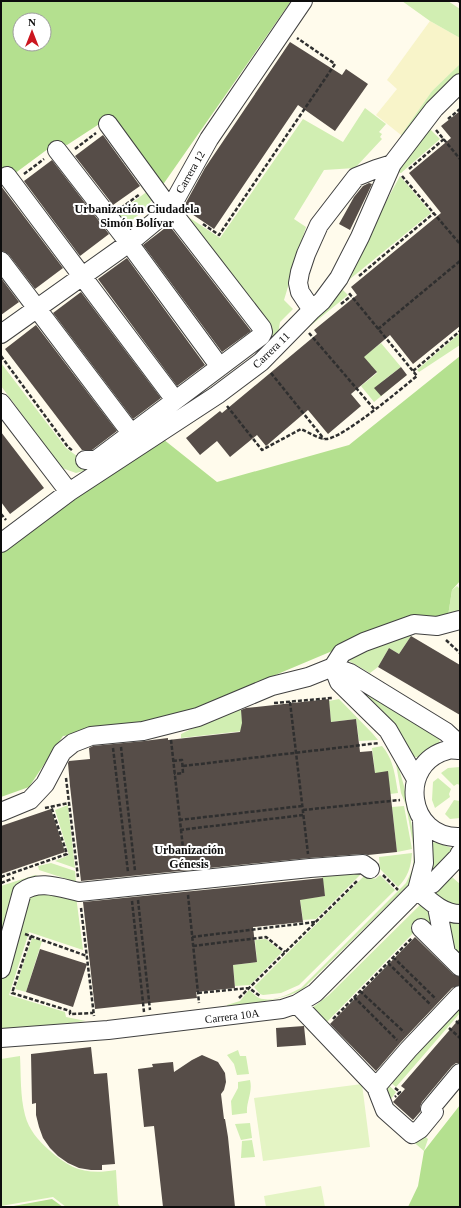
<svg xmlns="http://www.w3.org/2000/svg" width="461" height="1208" viewBox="0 0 461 1208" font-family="Georgia,serif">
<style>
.farmland{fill:#f8f4c9}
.green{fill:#d1eeb2}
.forest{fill:#b4e08f;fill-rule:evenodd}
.pitch{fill:#e4f4c4}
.building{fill:#564d48}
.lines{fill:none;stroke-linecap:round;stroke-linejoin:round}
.minor-casing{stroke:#404040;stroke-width:20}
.path{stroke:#2f2f2f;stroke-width:2.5;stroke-dasharray:4 2;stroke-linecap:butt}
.minor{stroke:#fff;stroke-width:18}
.labels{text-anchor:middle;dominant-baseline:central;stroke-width:4;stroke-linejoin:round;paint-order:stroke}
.street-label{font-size:11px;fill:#0d0d0d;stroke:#fff}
.neighbourhood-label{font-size:12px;font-weight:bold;fill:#0d0d0d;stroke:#fff}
</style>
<rect width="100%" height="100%" fill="#fffbec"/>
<path class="farmland" d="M430 21 460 38V64L432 91 401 135 376 115 397 89 387 80Z"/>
<path class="green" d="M402 1H448L460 9V38L430 21Z
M460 64V73L438 95 404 138 401 135 432 91Z
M365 108 386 124 379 132 382 134 380 137 382 139 355 168 324 170 294 219 306 227 284 300 293 309 280 322 278 334 98 467 76 473 62 468 1 386V363L66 448 85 462 270 333 175 208 220 238 303 119 343 142Z
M429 128 440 139 401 173 397 172Z
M400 176 431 213 345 283 374 224Z
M152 188 157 194 143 211 120 230 111 218Z
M336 283 348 295 309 327 305 322Z
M460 333V345L419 372 417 370Z
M381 343 401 367 384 380 391 388 374 402 361 386 377 373 371 365 347 370Z
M457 586 460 589V613L448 616 452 590Z
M407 633 411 636 399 654 389 648 378 667 370 673 349 661V655Z
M353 688H359L439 736 440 739 439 743 427 750 418 757H413L406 743 394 725Z
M339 699 373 734 378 740 359 741 356 719 331 722 329 701Z
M241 709 243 731 181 738V734L230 710Z
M388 743 395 755 404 786 415 842 417 857 410 883 302 990C278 1001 253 1003 227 1007V1005L240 1001 249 990C252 993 256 996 259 998 273 1003 289 994 301 988L406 883 413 868 414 850 406 805 401 793 396 764 391 750 385 744Z
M382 746C394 760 395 776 398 793L390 794 375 773 372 748Z
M460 767V785L457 784 454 786 441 773 448 768Z
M438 778 451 789 449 794 450 797 435 808 432 800 433 782Z
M454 800 460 801V818L450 819 445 814Z
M68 805 75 868 55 861 69 855 55 810Z
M404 806 412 849 397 852 392 807Z
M434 842 452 848 454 851 432 875 429 873 433 859 432 844Z
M412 853C411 867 408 877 398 887L380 869 379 857Z
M51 863 75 871 76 882 39 870 38 866Z
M364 871 316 919 303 920 300 899 325 896 322 875Z
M368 872 375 879 380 875 395 890 299 985 281 993 263 995 260 994 254 987Z
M35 875 75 888 83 950 29 932 9 995 65 1012 66 1017 86 1021 5 1031 1 1029V886Z
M452 877 460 884V909L435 896V891Z
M422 903C429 904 431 908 436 912 442 917 452 919 460 919V963L421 925 324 1025 396 1092 387 1105 428 1139 424 1151 382 1115 371 1084 302 1017 301 1014 312 1008 329 995Z
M32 938 42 941 26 992 15 989Z
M266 939 282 952 250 985 235 986 233 965 257 962 255 940Z
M460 998V1013L396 1087 384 1077Z
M238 1050 240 1056H246L249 1074 237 1075 234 1064 227 1055Z
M20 1056C21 1075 20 1096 25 1115 29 1130 38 1140 49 1150 71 1170 87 1175 116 1170L118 1204 121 1207H66L53 1197 1 1206V1059Z
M250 1080C253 1092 246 1102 247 1113L232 1115 231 1101 238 1088V1082Z
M250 1123 252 1138 241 1140 235 1124Z
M252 1140 255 1157 241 1158 242 1141Z"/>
<path class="forest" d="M1 1 62 2 82 1H291L162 186 110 117 67 145 56 143 14 174 1 171ZM20 20H44V44H20Z
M460 356V581L452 590 448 616 337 649 159 724 63 736 29 787 1 797V549L68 498 163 439 217 482 349 445Z
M460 1105V1207H408L418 1186 424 1151Z
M52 1199 63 1207H8Z"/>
<path class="pitch" d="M362 1084 370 1147 263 1161 254 1098Z
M321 1186 325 1207H266L264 1196Z"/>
<path class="building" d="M290 42 342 75 346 69 368 84 335 131 298 105 214 229 183 208 205 168Z
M460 111V326L413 364 390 335 364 357 377 372 351 394 361 406 328 434 308 410 266 446 257 435 230 457 217 441 200 455 186 438 220 411 222 413 317 334 314 330 357 295 351 287 441 213 409 173 451 138 441 126Z
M103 135 140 186 113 205 75 156Z
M52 160 109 234 80 256 24 181Z
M369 183 372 184 350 230 339 224 354 197 363 186Z
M1 186 63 268 35 289 9 255 5 252 1 251Z
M169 225 251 331 222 352 143 245Z
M127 258 205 365 177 386 98 279Z
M1 278 19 302 1 315Z
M81 292 161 398 133 419 53 313Z
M36 325 117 431 92 450H82L5 349Z
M401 367 407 375 381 396 374 388Z
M1 432 44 488 10 514 1 502Z
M411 636 460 665V715L378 667 389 648 399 654Z
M329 699 331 722 356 719 360 752 372 751 375 773 388 771 397 852 368 855 362 854 309 858 81 881 70 786 68 763 69 761 90 759 89 748 93 746 144 741 168 738V740L240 732 242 723 241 710 246 708Z
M51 809 65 852 1 874V826Z
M323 878 325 896 300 900 303 922 253 927 257 962 233 965 235 988 196 992 197 998 95 1009 83 902Z
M415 937 453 974 460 977V985L452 988 400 1043 376 1071 330 1024Z
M40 949 87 964 73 1007 26 992Z
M460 1018V1063H456L452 1066 422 1102 420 1107V1112L413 1120 393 1102 405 1089 401 1086Z
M304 1026 306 1045 277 1047 276 1028Z
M91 1047 94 1074 107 1073 115 1164 102 1165V1170H91L79 1168 68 1163 58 1156 50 1148 43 1138 39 1127 36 1115V1103L32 1104 31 1054Z
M202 1055 218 1062 225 1073 226 1082 224 1090 221 1094 224 1119H225L228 1137 235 1207H163L154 1126 144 1127 138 1069 153 1067 152 1064 173 1062 174 1072 192 1060Z"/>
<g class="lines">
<defs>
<path id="minor" d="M57 150 129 243 220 367
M7 176 175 400
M1 261 131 433
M312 310 300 292 298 283 300 272 306 254 319 225 356 177 376 169 392 164
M1 334 129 243 170 209 209 139 303 1
M1 403 69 492
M85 460H96L261 336 263 332 262 328 170 209 108 124
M1 543 69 492 217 395 261 362 312 310 322 301 339 278 360 237 392 164 434 109 460 83
M333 667 350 673 446 732 460 745
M333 667 339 682 388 730 416 779
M460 750C456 750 451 749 448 750 397 763 407 839 460 837
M1 812 30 800 45 784 62 752 73 743 91 736 143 731 198 717 272 686 308 677 333 667 342 653 364 642 414 624 437 626 460 620
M417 890 424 863 422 820
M417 890C430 901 443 914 460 914
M437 907 446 953
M421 928 460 967
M1 969 22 892C38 879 61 888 79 892L310 868 363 864 370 869
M297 1004 376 1087 385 1110 412 1134 420 1129 434 1112 430 1109 460 1073
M1 1038 108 1030 282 1009 297 1004 315 993 417 890 432 884 458 857 460 853
M376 1087 408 1050 460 995"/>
</defs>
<use href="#minor" class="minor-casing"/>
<path class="path" d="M458 1 460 2
M448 119 460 109
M436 130 460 159
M75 149 96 133
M409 169 444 139
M24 174 44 159
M402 176 460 244
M121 208 140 194
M203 224 219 235 335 64 297 38
M359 276 434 213
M341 304 351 296
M378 329 460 261
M309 333 375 410
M1 356 68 447 73 451
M413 371 460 331
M271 373 324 439
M227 406 262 450 301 429C308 432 319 439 326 439 342 439 402 388 417 376L348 292
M1 514 6 520
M446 640 460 653
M290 702 308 854
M274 703 332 698
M171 740 185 866
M121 747 135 871
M113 748 128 872
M173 761 182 760 183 773 174 774
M183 766 379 743
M66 778 78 877
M45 808 69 803
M303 810 400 800
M179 820 302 806
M180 830 303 815
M383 875 398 890
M1 877 67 854 51 806
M1 883 14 878
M188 895 199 1003
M138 900 150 1010
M132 901 144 1012
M81 908 94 1016
M25 934 87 956
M31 936 12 993 70 1011V1014L93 1013
M192 937 315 922
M193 946 266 937 285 952
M393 957 436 999
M388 963 431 1005
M360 991 404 1032
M198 993 249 988 260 996
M354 997 397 1040
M239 998 358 880
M333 1019 412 938
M456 1021 460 1025
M449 1028 460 1038
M395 1088 400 1092 395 1097"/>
<use href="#minor" class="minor"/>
</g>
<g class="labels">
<g class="street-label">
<text transform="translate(190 172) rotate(-60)">Carrera 12</text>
<text transform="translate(271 350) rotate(-44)">Carrera 11</text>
<text transform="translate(232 1016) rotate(-7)">Carrera 10A</text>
</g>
<g class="neighbourhood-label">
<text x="137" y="209">Urbanización Ciudadela<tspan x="137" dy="14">Simón Bolívar</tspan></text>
<text x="189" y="850">Urbanización<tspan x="189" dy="14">Génesis</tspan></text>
</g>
</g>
<rect width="461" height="1208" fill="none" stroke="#0d0d0d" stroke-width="4"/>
<g transform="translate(32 32)"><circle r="19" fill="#ffffff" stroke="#9e9e9e"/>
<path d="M0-3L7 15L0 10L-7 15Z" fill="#cb161f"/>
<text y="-6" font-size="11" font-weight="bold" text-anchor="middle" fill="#0d0d0d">N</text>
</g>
</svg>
